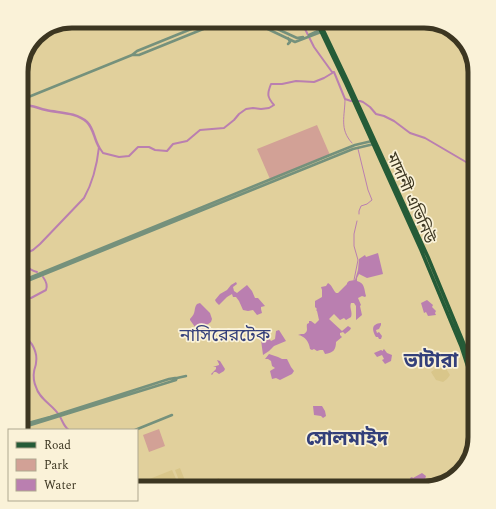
<svg xmlns="http://www.w3.org/2000/svg" width="496" height="509" viewBox="0 0 496 509" font-family="Spectral,'Noto Sans Bengali',serif">
<style>
.built{fill:#d9c68a}
.green{fill:#d2a196}
.water{fill:#ba7fb0}
.lines{fill:none;stroke-linecap:round;stroke-linejoin:round}
.stream{stroke:#ba7fb0;stroke-width:1}
.canal{stroke:#ba7fb0;stroke-width:2}
.river{stroke:#ba7fb0;stroke-width:2.5}
.minor{stroke:#75917c;stroke-width:2.5}
.major{stroke:#255b37;stroke-width:3.5}
.labels{text-anchor:middle;dominant-baseline:central;stroke-width:3.5;stroke-linejoin:round;paint-order:stroke}
.street-label{font-size:16px;fill:#3c3621;stroke:#faf2d8}
.quarter-label{font-size:18px;fill:#333f7a;stroke:#faf2d8}
.district-label{font-size:20px;font-weight:bold;fill:#333f7a;stroke:#faf2d8}
.rim{fill:none;stroke:#3c3621;stroke-width:5}
</style>
<rect width="100%" height="100%" fill="#e1d09c"/>
<path class="built" d="M441 365 445 367 450 375 447 379 443 382 436 380 431 372Z
M180 468 188 488H182L175 470Z
M172 470 180 488 137 487V484Z
M219 478 223 488H195Z"/>
<path class="green" d="M317 125 330 155 270 179 257 149Z
M159 429 165 446 149 452 143 435Z"/>
<path class="water" d="M378 253 383 274 367 278 359 274 357 278V281C365 283 364 289 366 296L365 297 362 296 358 298 361 305 360 306 362 315 356 320V306L354 303H351C349 308 353 312 351 317L346 320 344 318 340 320 334 314 329 319 342 331 348 326 351 328 350 330 345 334 343 332 340 333V335L342 337 336 342C336 350 333 353 325 354L323 350H320L317 351 314 349 312 350 310 349C309 342 305 336 298 335L301 334H304C309 331 306 328 307 324L309 323V321H311L315 324 319 320 317 311 316 310 317 309 315 307V301L322 297V290L321 287 326 286 328 283C332 285 333 290 336 293H338L347 284V283L349 281 355 280 358 270 359 259 365 255 366 257Z
M236 282 237 284 233 287 234 291 237 293 247 285 252 291 255 298H258L265 306 261 307V309L262 313 257 315 253 310 248 311 243 310 239 301 236 297H233L232 294 227 297 219 305 216 302 215 300 220 294 227 290 231 285Z
M427 300 433 305 432 307 436 311 435 313 436 315 428 316 426 312 424 313 421 303Z
M200 303 210 313 212 319 211 322 204 327 205 329 203 331 199 326H197L195 327 190 320V319C197 312 193 309 197 304Z
M381 323V325L379 329 376 330 377 333 379 332 382 336 381 339H379L378 337H376C372 330 371 324 381 323Z
M279 330 286 341 274 346 269 351 263 355 261 340 268 337 271 341 275 339 276 331Z
M384 349 387 353 392 355 391 361 385 364 382 360 384 359 382 355 377 357 374 353 381 350 383 351V350Z
M269 354 278 357 282 359H287L291 367 294 371 292 374 280 380 276 378 272 379 270 371 275 368 272 366 271 361 268 359H265Z
M217 360 220 361 225 369 224 371 219 374 216 372H214L212 375 211 374 216 369V367H213L219 365V364Z
M313 406H322L325 411 326 416 323 418 321 416 314 415Z
M422 473 426 476 425 479 414 483 413 484 414 486 413 487 410 484 409 482 411 481 410 478 412 477 413 478Z
M322 479 327 481 329 485 327 488H318L317 484 319 480Z"/>
<g class="lines">
<path class="stream" d="M345 99C345 116 339 129 352 143
M358 149 368 190 372 200 367 204 361 206 359 211V214
M354 280 358 260 354 246V234L357 221"/>
<path class="canal" d="M299 21 303 25 314 47 332 72H334L345 99 351 101H360L363 102 370 107 376 114 384 116 394 121 410 133 425 138 466 162 475 165
M37 272C27 269 25 265 24 254L33 250 40 244 84 198C93 182 97 165 99 147L103 153 119 157 129 156 138 147H149L155 150 167 151 173 144 187 141 200 130 224 128 234 120 239 114 246 109 253 108 261 109 269 108 274 105C267 97 267 94 271 84H282L296 81 314 82 324 78 334 72
M31 298 46 290C48 285 46 281 43 277
M27 300H25L26 326 24 337C32 341 38 353 36 363 36 366 34 369 34 372 33 376 34 383 36 387 39 399 53 405 59 415 63 421 63 426 69 430
M137 486 139 488"/>
<path class="river" d="M21 105C30 104 37 108 46 110 59 113 76 112 87 122 94 129 94 139 99 147
M21 290 24 296 25 300"/>
<path class="minor" d="M251 21 295 42 321 32
M260 21 297 38 303 37
M309 35 320 30
M288 44 290 42 288 38
M132 55H139L223 21
M21 100 132 55 137 51 211 21
M21 282H25L353 149 374 144
M21 282 24 280 330 155 355 145 372 141
M21 425 50 417 169 379 175 378H177
M21 428 176 380 177 378 186 376
M135 430 172 415"/>
<path class="major" d="M316 21 346 84 421 250 461 346 475 389
M319 21 348 82 428 257 464 344 475 380"/>
</g>
<g class="labels">
<g class="street-label">
<text transform="translate(411 198) rotate(66)">মাদানী এভিনিউ</text>
</g>
<g class="quarter-label">
<text x="225" y="335">নাসিরেরটেক</text>
</g>
<g class="district-label">
<text x="431" y="361">ভাটারা</text>
<text x="347" y="439">সোলমাইদ</text>
</g>
</g>
<path d="M0 0H496V509H0ZM72 28H424A44 44 0 0 1 468 72V437A44 44 0 0 1 424 481H72A44 44 0 0 1 28 437V72A44 44 0 0 1 72 28Z" fill="#faf2d8" fill-rule="evenodd"/>
<path class="rim" d="M72 28H424A44 44 0 0 1 468 72V437A44 44 0 0 1 424 481H72A44 44 0 0 1 28 437V72A44 44 0 0 1 72 28Z"/>
<rect x="8" y="429" width="130" height="72" fill="#faf2d8" stroke="#aea78f"/>
<rect x="16" y="442" width="20" height="6" fill="#255b37" stroke="#aea78f"/>
<text x="44" y="449" font-size="12" fill="#3c3621">Road</text>
<rect x="16" y="459" width="20" height="12" fill="#d2a196" stroke="#aea78f"/>
<text x="44" y="469" font-size="12" fill="#3c3621">Park</text>
<rect x="16" y="479" width="20" height="12" fill="#ba7fb0" stroke="#aea78f"/>
<text x="44" y="489" font-size="12" fill="#3c3621">Water</text>
</svg>
